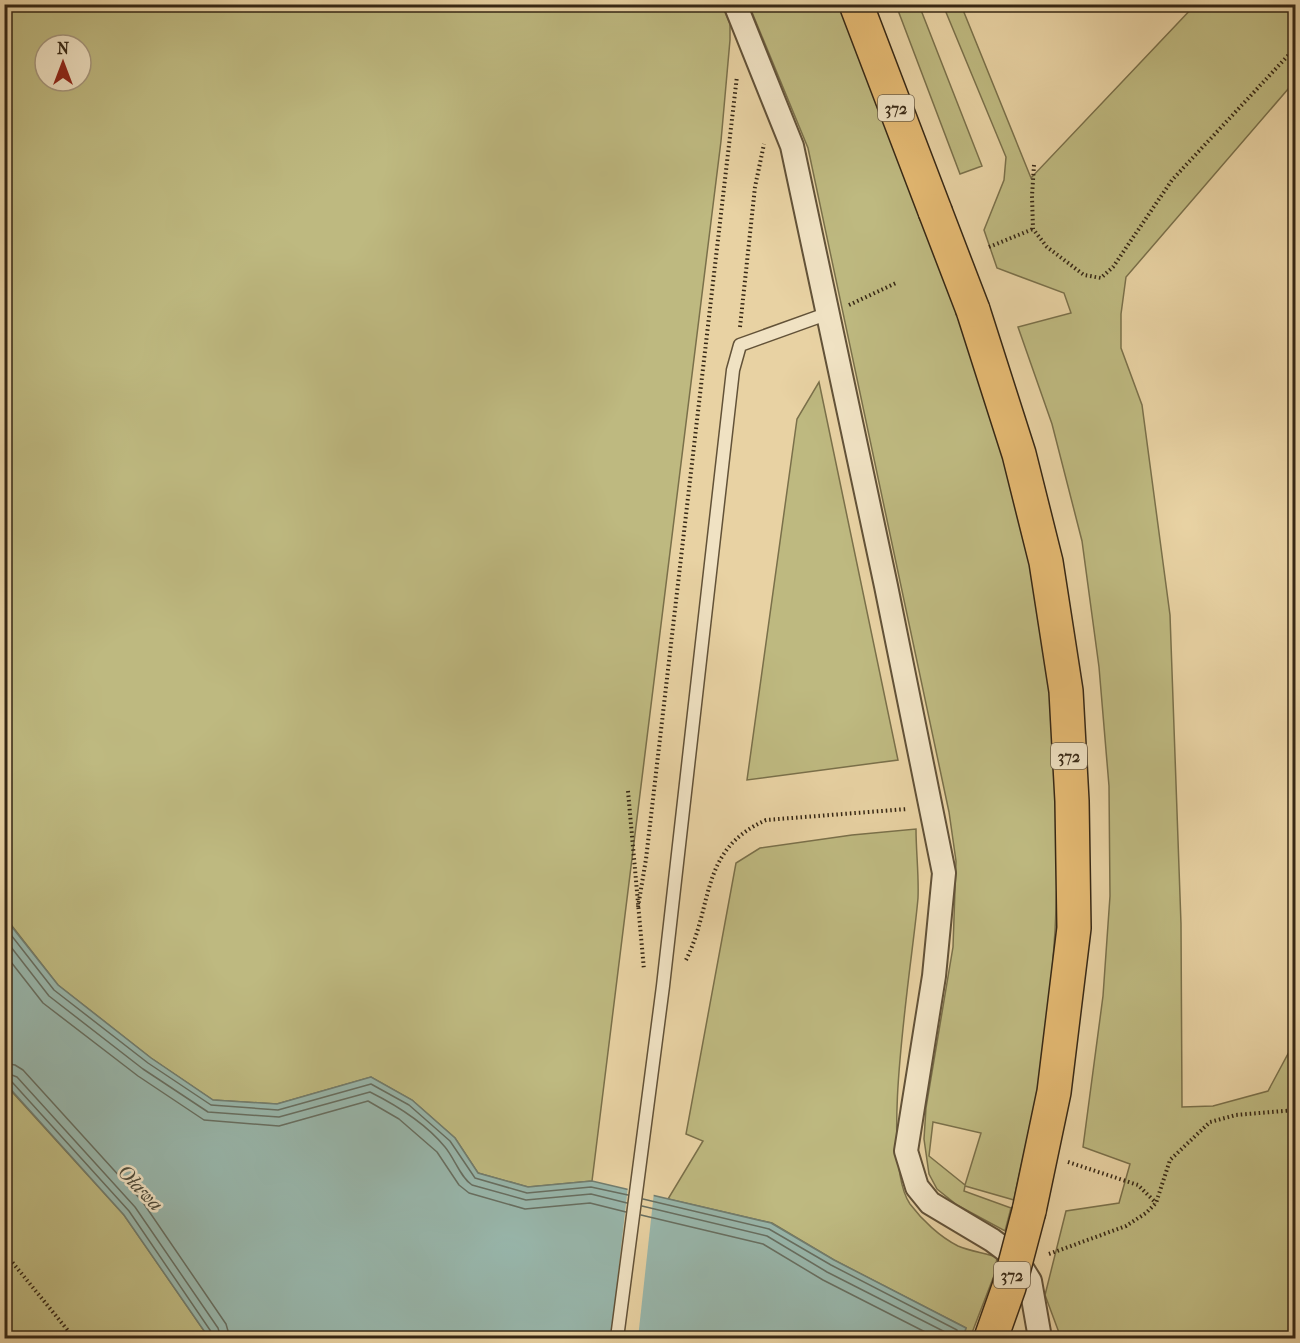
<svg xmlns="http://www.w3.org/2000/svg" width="1300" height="1343" viewBox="0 0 1300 1343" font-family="'IM FELL French Canon',serif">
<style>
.green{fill:#beb980;stroke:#7a704a;stroke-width:1.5;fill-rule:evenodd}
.water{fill:#98b6ab;stroke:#717d6f;stroke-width:1.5}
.pier{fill:#e8d2a3}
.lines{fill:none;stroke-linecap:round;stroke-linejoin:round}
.shore{stroke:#676e60;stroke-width:1.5}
.lane-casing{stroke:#625238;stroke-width:15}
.street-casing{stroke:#625238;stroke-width:26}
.primary-casing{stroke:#362714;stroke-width:36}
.path{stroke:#362714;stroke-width:4;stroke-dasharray:1.5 3;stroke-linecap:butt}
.lane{stroke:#f0e2c3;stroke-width:12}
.street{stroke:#f0e2c3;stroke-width:22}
.primary{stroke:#e4b972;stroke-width:33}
.primary-bridge-casing{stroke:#362714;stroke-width:36;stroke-linecap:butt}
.primary-bridge{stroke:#e4b972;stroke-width:33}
.labels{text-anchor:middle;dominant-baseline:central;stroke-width:5;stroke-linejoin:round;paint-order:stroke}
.shield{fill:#f0e2c3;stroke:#6e5f48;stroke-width:1.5}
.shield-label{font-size:16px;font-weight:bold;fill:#362714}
.water-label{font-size:20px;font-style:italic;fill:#4e4b3a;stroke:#f0e2c3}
</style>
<rect width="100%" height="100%" fill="#e8d2a3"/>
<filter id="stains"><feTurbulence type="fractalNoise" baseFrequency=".00333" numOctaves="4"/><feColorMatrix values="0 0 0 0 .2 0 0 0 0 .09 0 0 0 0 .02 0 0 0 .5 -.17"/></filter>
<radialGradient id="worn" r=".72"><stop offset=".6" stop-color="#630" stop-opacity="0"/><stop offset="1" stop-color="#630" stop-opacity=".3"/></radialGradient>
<path class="green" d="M4 5H722L730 24V40L721 141 592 1181 528 1187 478 1173 455 1138 412 1100 371 1077 277 1104 213 1100 151 1058 58 985 5 917ZM45 45H81V81H45Z
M749 5H842C882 109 922 213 959 318 998 432 1032 545 1047 665 1050 685 1053 706 1054 727 1061 837 1058 951 1042 1060 1036 1107 1023 1154 1014 1200L965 1186 964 1191 1011 1208 1005 1231 957 1205 937 1189 929 1174 924 1139 926 1108 953 947 956 861 949 812 808 148ZM933 1122 981 1133 965 1185 929 1156Z
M896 5H919L982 166 960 174Z
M943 5H961L1031 178 1195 5H1295V81L1126 277 1121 314V348L1142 405 1170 615 1181 924 1182 1107 1213 1106 1268 1091 1290 1050 1295 772V1338H1061L1045 1295 1066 1211 1119 1203 1130 1164 1083 1147 1103 996 1110 896 1109 786 1099 667 1082 541 1052 424 1018 327 1071 313 1064 293 997 268 984 230 1004 180 1006 157Z
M819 382 898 760 747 780 797 419Z
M916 829C916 852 919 875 918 898 913 960 878 1158 910 1204 922 1220 940 1237 958 1246 969 1251 985 1253 997 1257L995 1273 970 1338H963L966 1328 834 1260 772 1223 668 1199 703 1141 686 1134 736 863 760 848 852 835Z
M4 1083 124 1215 209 1338H5Z"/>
<path class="water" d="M4 917 58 985 151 1058 213 1100 277 1104 371 1077 412 1100 455 1138 478 1173 528 1187 592 1181 771 1223 834 1260 966 1328 963 1338H209L124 1215 5 1083Z"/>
<path class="pier" d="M628 1186 654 1192 638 1338H611Z"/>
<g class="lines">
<path class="shore" d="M4 926 54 990 148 1063 211 1105 278 1110 371 1084 409 1105 450 1141 475 1178 527 1193 591 1187 628 1195
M4 938 49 996 143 1069 208 1112 279 1117 370 1092C396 1105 426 1124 445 1147 455 1159 460 1177 472 1185L526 1200 591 1194 627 1203
M4 953 43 1003 138 1076 204 1120 279 1126 368 1101 399 1119 437 1152 459 1185 469 1193 525 1209 590 1203 626 1212
M4 1063 15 1065 23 1070 142 1201 226 1324 230 1338
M4 1072 17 1077 135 1207 218 1328 221 1338
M4 1080 12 1082 129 1211 212 1333 213 1338
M643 1199 769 1229 831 1265 957 1330 958 1338
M642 1206 767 1236 827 1272 949 1334 950 1338
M641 1215 763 1244 823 1280 937 1338"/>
<defs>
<path id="lane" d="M617 1338 663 986 733 370 740 345 829 313"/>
<path id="street" d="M735 4 792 146 886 586 944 873 934 976 906 1151 917 1187 930 1203 992 1240 1008 1252 1020 1265 1030 1281 1040 1338"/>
<path id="primary" d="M856 4 935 211
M973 310 1019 454 1046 562 1066 691 1072 801 1074 928 1054 1092 1029 1211"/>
</defs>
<use href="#lane" class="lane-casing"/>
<use href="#street" class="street-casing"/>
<use href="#primary" class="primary-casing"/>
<path class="path" d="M1034 165 1032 196 1033 229 1047 247 1084 275 1101 278 1113 267 1172 180 1296 47
M989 247 1033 229
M849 305 896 283
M740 327 755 187 764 144
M628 791 644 970
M638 907 646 859 737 76
M686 960C714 904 699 850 766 820L907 809
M1068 1162 1138 1185 1156 1203
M4 1252 74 1338
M1049 1254 1126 1226 1146 1213 1156 1203 1170 1160 1210 1122 1236 1115 1296 1110"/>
<use href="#lane" class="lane"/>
<use href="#street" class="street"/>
<use href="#primary" class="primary"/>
<defs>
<path id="primary-bridge" d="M935 211 973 310
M991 1338 1009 1287 1029 1211"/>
</defs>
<use href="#primary-bridge" class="primary-bridge-casing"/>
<use href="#primary-bridge" class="primary-bridge"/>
</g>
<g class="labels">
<g class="shield">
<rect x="878" y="95" width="36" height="26" rx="4.5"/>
<rect x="1051" y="743" width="36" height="26" rx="4.5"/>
<rect x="994" y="1262" width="36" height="26" rx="4.5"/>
</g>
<g class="shield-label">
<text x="896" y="108">372</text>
<text x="1069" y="756">372</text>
<text x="1012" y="1275">372</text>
</g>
<g class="water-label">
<text transform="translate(140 1188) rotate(46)">Oława</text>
</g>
</g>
<rect width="1300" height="1343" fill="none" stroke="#e8d2a3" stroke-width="24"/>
<rect x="6" y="6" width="1288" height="1331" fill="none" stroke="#362714" stroke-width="3"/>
<rect x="12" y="12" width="1276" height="1319" fill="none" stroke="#362714" stroke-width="1.5"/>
<g transform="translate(63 63)"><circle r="28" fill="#f0e2c3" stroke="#a6977d" stroke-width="1.5"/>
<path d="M0-4.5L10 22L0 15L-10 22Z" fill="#8f2418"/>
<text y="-9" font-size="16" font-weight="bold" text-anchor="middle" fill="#362714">N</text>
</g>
<rect width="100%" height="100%" filter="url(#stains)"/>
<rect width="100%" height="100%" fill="url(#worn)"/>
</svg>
